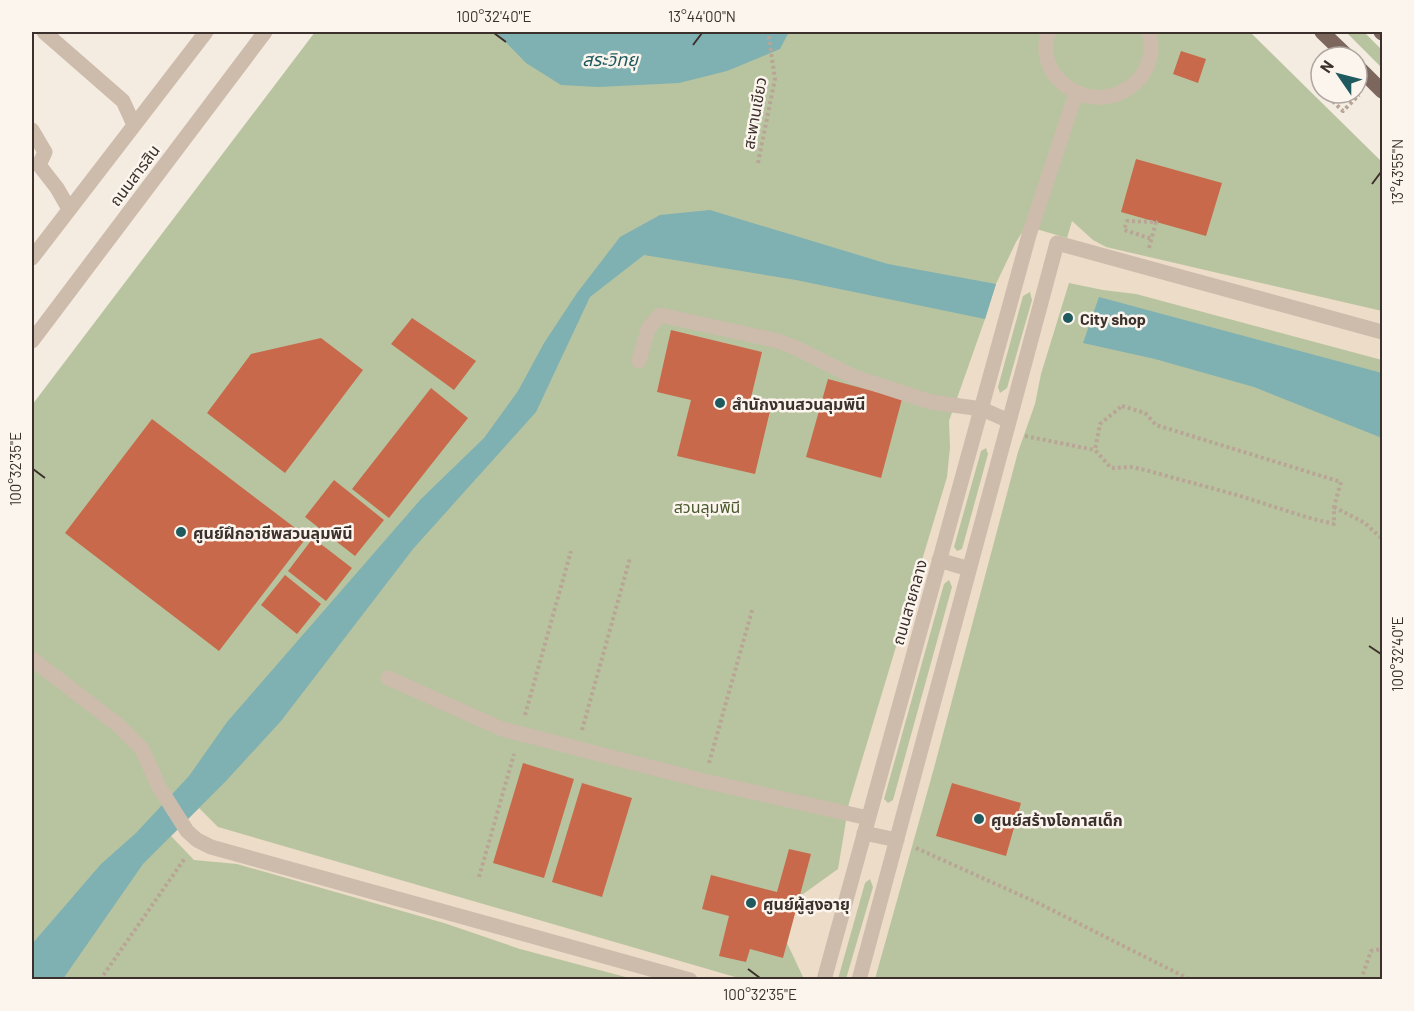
<svg xmlns="http://www.w3.org/2000/svg" width="1414" height="1011" viewBox="0 0 1414 1011" font-family="Barlow,'Noto Sans Thai',sans-serif">
<style>
.green{fill:#b8c4a0}
.plaza{fill:#ecdcc8;fill-rule:evenodd}
.water{fill:#7fb0b2}
.building{fill:#c8694b}
.lines{fill:none;stroke-linecap:round;stroke-linejoin:round}
.path{stroke:#b9a596;stroke-width:4;stroke-dasharray:3 3;stroke-linecap:butt}
.minor{stroke:#cdbbac;stroke-width:15}
.major{stroke:#7d675c;stroke-width:15}
.ticks{fill:none;stroke:#3b302b;stroke-width:2}
.poi-dot{fill:#1f5a5e;stroke:#fbf5ee;stroke-width:2}
.labels{text-anchor:middle;dominant-baseline:central;stroke-width:5;stroke-linejoin:round;paint-order:stroke}
.street-label{font-size:16px;fill:#3b302b;stroke:#fbf5ee}
.poi-label{font-size:16px;font-weight:bold;fill:#3b302b;stroke:#fbf5ee;text-anchor:start}
.park-label{font-size:16px;fill:#4a5a2e;stroke:#fbf5ee}
.water-label{font-size:18px;font-style:italic;fill:#1f5a5e;stroke:#fbf5ee}
.neatline{fill:none;stroke:#3b302b;stroke-width:2}
.ticks-label{font-size:15px;text-anchor:middle;fill:#3b302b}
</style>
<rect width="100%" height="100%" fill="#f4ebe1"/>
<path class="green" d="M315 32H1250L1382 162V979H32V405Z
M1346 32H1364L1382 50V68Z"/>
<path class="plaza" d="M1072 221 1093 240 1106 247 1382 311V360L1136 294 1103 290 1069 283 1041 374 1035 404 1018 452 934 768 875 979H846L873 887 870 879 865 883 838 979H804L787 943 799 897 838 869 849 803 947 477 950 447 949 421 985 319 996 284 1016 242 1026 226 1067 238ZM1030 292 1032 300 1007 388 1000 393 998 387 1023 296ZM986 448 988 454 962 549 957 551 954 547 981 451ZM949 580 952 587 893 800 888 803 884 799 944 584Z
M199 808 218 827 742 979H633L520 949 444 923 237 864 194 860 171 836Z"/>
<path class="water" d="M496 32H789L780 49 727 71 679 83 598 87 561 85 526 63Z
M710 210 888 264 996 284 985 319 796 280 644 255 590 297 536 412 413 549 281 721 226 781 143 864 63 979 32 980V944L101 864 136 833 189 776 227 722 421 499 484 438 518 391 544 343 577 293 620 237 660 215Z
M1099 297 1382 373V438L1254 387 1155 359 1083 343Z"/>
<path class="building" d="M1181 51 1206 59 1198 83 1173 74Z
M1136 159 1222 183 1206 236 1121 212Z
M412 318 476 361 454 390 391 344Z
M671 330 762 352 749 406 770 411 755 474 677 456 691 400 657 392Z
M321 338 363 370 285 473 207 413 251 354Z
M828 379 902 399 881 478 806 457Z
M431 388 468 418 389 518 352 489Z
M152 419 307 537 219 651 65 533Z
M334 480 384 520 355 556 305 517Z
M313 538 352 568 326 601 288 571Z
M285 575 321 604 297 634 261 605Z
M523 763 574 779 544 878 493 863Z
M582 783 632 798 602 897 552 882Z
M952 783 1021 803 1006 856 936 836Z
M789 849 811 854 783 958 750 949 746 962 719 956 729 916 702 909 711 875 777 892Z"/>
<g class="lines">
<path class="path" d="M1324 93 1343 111 1359 95
M758 163 775 79 768 32
M1149 248 1156 222 1127 221 1124 230 1152 239
M1122 406 1145 413 1156 425 1341 482 1334 507V524L1306 517 1237 495 1145 470 1131 467 1111 468 1095 450 1100 424Z
M1025 436 1095 450
M1334 507 1365 523 1382 539
M525 715 571 551
M582 730 630 558
M709 763 753 607
M916 848 1038 903 1191 980
M479 877 514 754
M100 980 185 858
M1361 980 1371 951 1382 949"/>
<path class="minor" d="M44 32 123 101 134 125
M1048 32C1044 47 1045 62 1055 75 1092 122 1164 88 1149 32
M32 130 45 152 39 165 57 188 69 209
M32 258 206 32
M32 341 265 32
M639 361 648 329 660 315 778 341 794 347 854 377 931 402 982 409 1009 421
M939 560 969 569
M32 659 118 725 142 749 159 787 187 831 197 840 211 847 690 980
M388 678 502 729 704 781 868 818
M864 833 897 840
M824 980 1029 235 1076 93
M859 980 1057 243 1382 332"/>
<path class="major" d="M1322 32 1348 57
M1381 32 1382 33
M1357 66 1382 91"/>
</g>
<path class="ticks" d="M494 33 506 42M693 45 702 33M1372 184 1381 172M33 469 45 478M1369 646 1381 654M748 969 760 978"/>
<g class="poi-dot">
<circle cx="1068" cy="318" r="6"/>
<circle cx="720" cy="403" r="6"/>
<circle cx="181" cy="532" r="6"/>
<circle cx="979" cy="819" r="6"/>
<circle cx="751" cy="903" r="6"/>
</g>
<g class="labels">
<g class="street-label">
<text transform="translate(754 113) rotate(-80)">สะพานเขียว</text>
<text transform="translate(134 175) rotate(-53)">ถนนสารสิน</text>
<text transform="translate(909 602) rotate(-74)">ถนนสายกลาง</text>
</g>
<g class="poi-label">
<text x="1080" y="318">City shop</text>
<text x="732" y="403">สำนักงานสวนลุมพินี</text>
<text x="193" y="532">ศูนย์ฝึกอาชีพสวนลุมพินี</text>
<text x="991" y="819">ศูนย์สร้างโอกาสเด็ก</text>
<text x="763" y="903">ศูนย์ผู้สูงอายุ</text>
</g>
<g class="park-label">
<text x="707" y="506">สวนลุมพินี</text>
</g>
<g class="water-label">
<text x="610" y="59">สระวิทยุ</text>
</g>
</g>
<rect width="1414" height="1011" fill="none" stroke="#fbf5ee" stroke-width="66"/>
<g transform="translate(1339 75) rotate(305)"><circle r="28" fill="#fbf5ee" stroke="#aea6a0" stroke-width="1.5"/>
<path d="M0-4.5L10 22L0 15L-10 22Z" fill="#1f5a5e"/>
<text y="-9" font-size="16" font-weight="bold" text-anchor="middle" fill="#3b302b">N</text>
</g>
<rect x="33" y="33" width="1348" height="945" class="neatline"/>
<g class="ticks-label">
<text x="494" y="22">100°32'40"E</text>
<text x="702" y="22">13°44'00"N</text>
<text transform="translate(1398 172) rotate(-90)" y="5">13°43'55"N</text>
<text transform="translate(16 469) rotate(-90)" y="5">100°32'35"E</text>
<text transform="translate(1398 654) rotate(-90)" y="5">100°32'40"E</text>
<text x="760" y="1000">100°32'35"E</text>
</g>
</svg>
